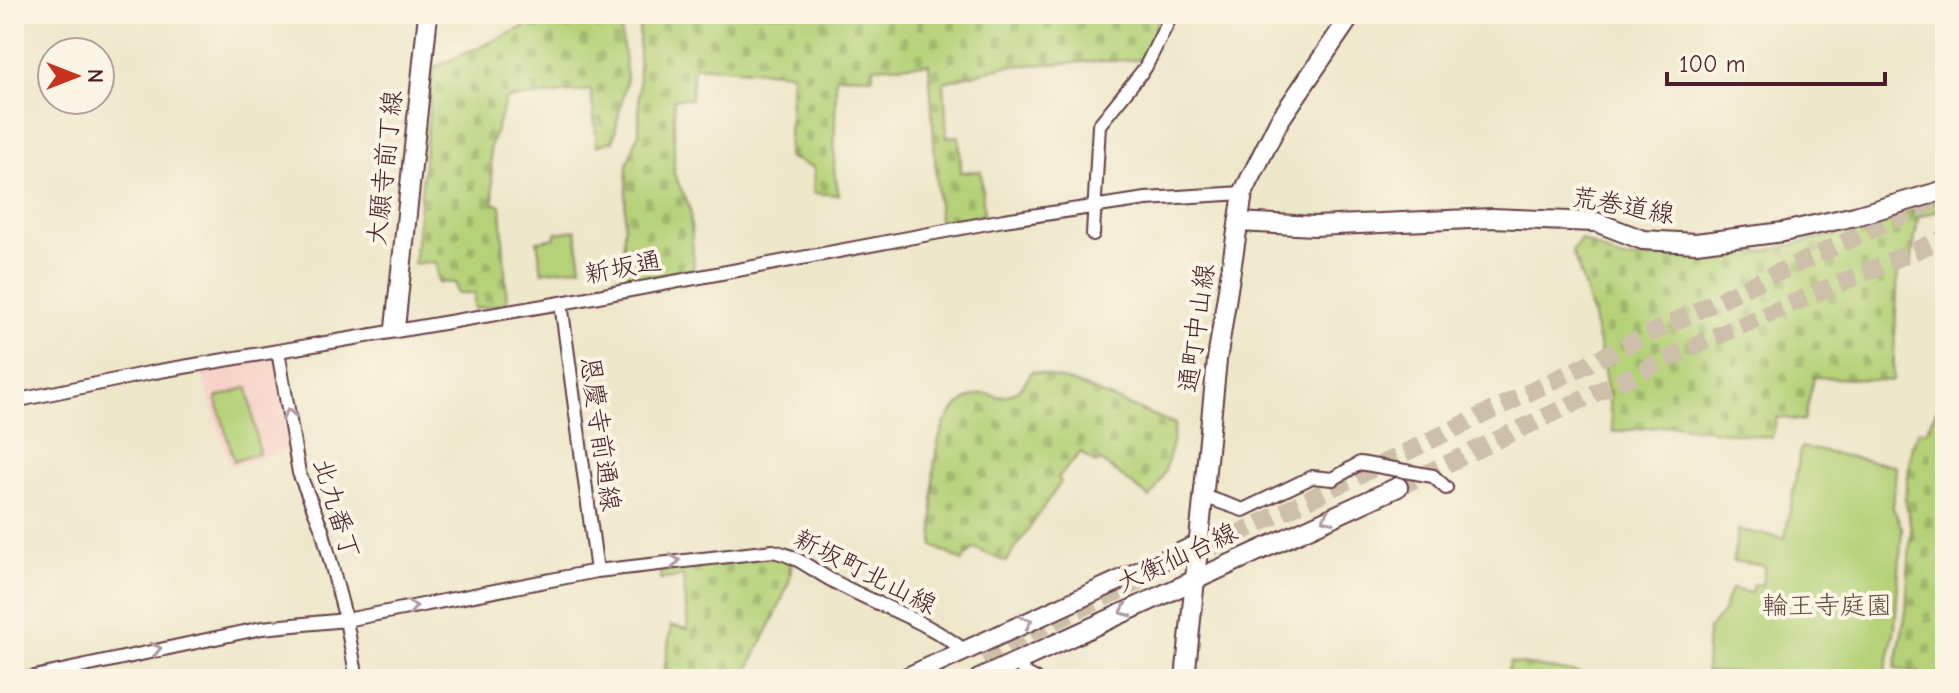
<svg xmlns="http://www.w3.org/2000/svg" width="1959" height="693" viewBox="0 0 1959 693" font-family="'Comic Neue','Klee One',sans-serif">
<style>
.built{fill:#f7d1c7}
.green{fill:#b5d279;stroke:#807852;stroke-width:2}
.cemetery{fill:url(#cemetery-stones);stroke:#807852;stroke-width:2}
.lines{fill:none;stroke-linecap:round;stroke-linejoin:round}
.secondary-tunnel{stroke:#cdbfaa;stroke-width:18;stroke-dasharray:18 9;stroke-linecap:butt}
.street-casing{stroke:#633d43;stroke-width:16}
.secondary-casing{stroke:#633d43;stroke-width:22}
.street{stroke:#fff;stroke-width:12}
.secondary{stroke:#fff;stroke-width:18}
.oneway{stroke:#ae9aa0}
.labels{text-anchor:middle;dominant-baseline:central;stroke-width:8;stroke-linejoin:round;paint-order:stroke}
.street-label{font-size:26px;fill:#4a1f2b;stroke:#fcf5e5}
.park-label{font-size:26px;fill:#654c3e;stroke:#fcf5e5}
</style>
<defs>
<pattern id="cemetery-stones" width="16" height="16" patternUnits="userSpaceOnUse" patternTransform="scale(2)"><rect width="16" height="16" fill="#b5d279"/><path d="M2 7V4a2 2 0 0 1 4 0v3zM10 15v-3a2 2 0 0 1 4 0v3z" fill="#9db469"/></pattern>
</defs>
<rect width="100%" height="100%" fill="#fcf5e5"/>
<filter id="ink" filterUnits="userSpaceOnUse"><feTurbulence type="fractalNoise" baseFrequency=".0125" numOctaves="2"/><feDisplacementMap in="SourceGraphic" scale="16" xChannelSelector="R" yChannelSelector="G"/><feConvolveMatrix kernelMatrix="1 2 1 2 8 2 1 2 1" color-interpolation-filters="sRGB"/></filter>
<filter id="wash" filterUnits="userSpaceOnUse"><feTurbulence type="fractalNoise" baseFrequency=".006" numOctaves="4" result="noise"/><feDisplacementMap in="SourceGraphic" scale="32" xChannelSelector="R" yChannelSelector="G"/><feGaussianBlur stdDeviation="1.8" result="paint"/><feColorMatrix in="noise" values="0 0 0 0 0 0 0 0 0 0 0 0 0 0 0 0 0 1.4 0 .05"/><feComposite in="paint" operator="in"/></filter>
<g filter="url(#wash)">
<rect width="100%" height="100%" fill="#eee7ca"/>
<path class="built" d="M275 356 290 449 230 467 201 371Z"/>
<path class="green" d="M576 230 581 267 542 272 537 241 555 238V233Z
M248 387 259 453 234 461 216 398Z
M1801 447 1896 466 1893 508 1902 528 1895 628 1885 673 1706 672 1708 629 1722 614 1731 589 1751 593 1753 584 1762 585 1765 566 1733 561 1738 530 1785 538Z"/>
<path class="cemetery" d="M594 14H619L627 78 613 141 597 146 591 90 506 99 490 148 494 204 501 205 507 303 474 309V293H457L455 283 438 282 436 262 414 264 433 68 537 21Z
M654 14H1159L1147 59 1006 66 944 82 947 137 959 136 961 172 981 171 984 215 939 221 929 64 873 67V77L836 76 834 169 839 195 813 193 814 168 788 157 792 73 694 66 691 99H674V174L690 208 694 269 622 283 627 164 639 132V30L643 17Z
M1945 198V208L1918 217 1911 266H1898L1893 381 1814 377 1804 421 1777 417 1772 438 1673 425 1613 432C1605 370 1595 310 1572 251L1581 239 1620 259 1762 252 1872 226Z
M1032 371 1074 383 1175 424C1171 452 1167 475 1150 498L1101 461 1096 464 1081 452 1058 478 1061 482 1006 562 974 548 962 561 933 546C935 499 921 406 982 394 988 393 994 397 1000 396 1017 395 1025 384 1032 371Z
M1945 393V679H1919V672L1895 669 1906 612 1911 528 1905 499 1912 445 1919 431H1926Z
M770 556 792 561 789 582 778 609 749 668 738 679 663 678 671 626 688 629 683 576 660 580V568Z
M1510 662 1618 679H1506Z"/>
</g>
<g filter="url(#ink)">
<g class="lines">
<path class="secondary-tunnel" d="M1398 487 1705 341 1945 238
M1186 559 1738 291 1945 196
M981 656 1152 575"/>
<defs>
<path id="street" d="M1093 234 1099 125 1145 68 1172 14
M561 303 597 571
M278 351 299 473 322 529 346 620 357 679
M14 401 154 372 561 303 1004 220 1146 199 1243 193
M1203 496 1243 510 1312 477 1333 479 1360 463 1433 476 1446 488
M1017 661 1025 673 1036 679
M25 679 262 628 346 620 597 571 773 551C798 556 812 570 833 581 876 605 926 620 965 651"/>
<path id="secondary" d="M1239 222 1315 226 1492 218 1596 222 1643 240 1696 243 1783 232 1855 216 1945 190
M395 328 428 14
M903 679 1199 544
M979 679 1398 487
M1185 679 1217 360 1243 193 1279 121 1352 14"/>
</defs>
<use href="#street" class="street-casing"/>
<use href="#secondary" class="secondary-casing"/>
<use href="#street" class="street"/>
<use href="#secondary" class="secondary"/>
</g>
<defs><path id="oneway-chevron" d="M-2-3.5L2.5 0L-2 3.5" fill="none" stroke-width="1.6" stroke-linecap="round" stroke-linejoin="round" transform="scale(2)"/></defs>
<g class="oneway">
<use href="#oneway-chevron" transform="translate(289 414) rotate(-100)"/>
<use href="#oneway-chevron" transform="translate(1327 518) rotate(156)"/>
<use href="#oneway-chevron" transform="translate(675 561) rotate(-7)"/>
<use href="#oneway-chevron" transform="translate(412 607) rotate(-11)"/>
<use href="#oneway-chevron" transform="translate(1125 611) rotate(155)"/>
<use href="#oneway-chevron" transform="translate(1027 622) rotate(-24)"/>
<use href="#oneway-chevron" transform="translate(156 649) rotate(-12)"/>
</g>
</g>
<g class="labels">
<g class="street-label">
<text transform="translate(385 168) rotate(-84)">大願寺前丁線</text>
<text transform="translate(1623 206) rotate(10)">荒巻道線</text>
<text transform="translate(623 268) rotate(-11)">新坂通</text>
<text transform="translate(1197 328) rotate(-82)">通町中山線</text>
<text transform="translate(600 434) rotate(82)">恩慶寺前通線</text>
<text transform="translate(336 509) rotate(73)">北九番丁</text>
<text transform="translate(1177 558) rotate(-25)">大衡仙台線</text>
<text transform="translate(865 572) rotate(27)">新坂町北山線</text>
</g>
<g class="park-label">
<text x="1827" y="606">輪王寺庭園</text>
</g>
</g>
<rect width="1959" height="693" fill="none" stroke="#fcf5e5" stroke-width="48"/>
<g transform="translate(76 76) rotate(90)"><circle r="38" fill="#fcf5e5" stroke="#b59f9b" stroke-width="2"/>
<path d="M0-6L14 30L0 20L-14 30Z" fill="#c8321e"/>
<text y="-12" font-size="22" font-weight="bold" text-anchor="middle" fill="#4a1f2b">N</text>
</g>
<path d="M1667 72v12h218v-12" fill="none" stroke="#4a1f2b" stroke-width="4"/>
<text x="1679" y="72" font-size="24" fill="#4a1f2b" stroke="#fcf5e5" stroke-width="6" paint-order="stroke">100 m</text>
</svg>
